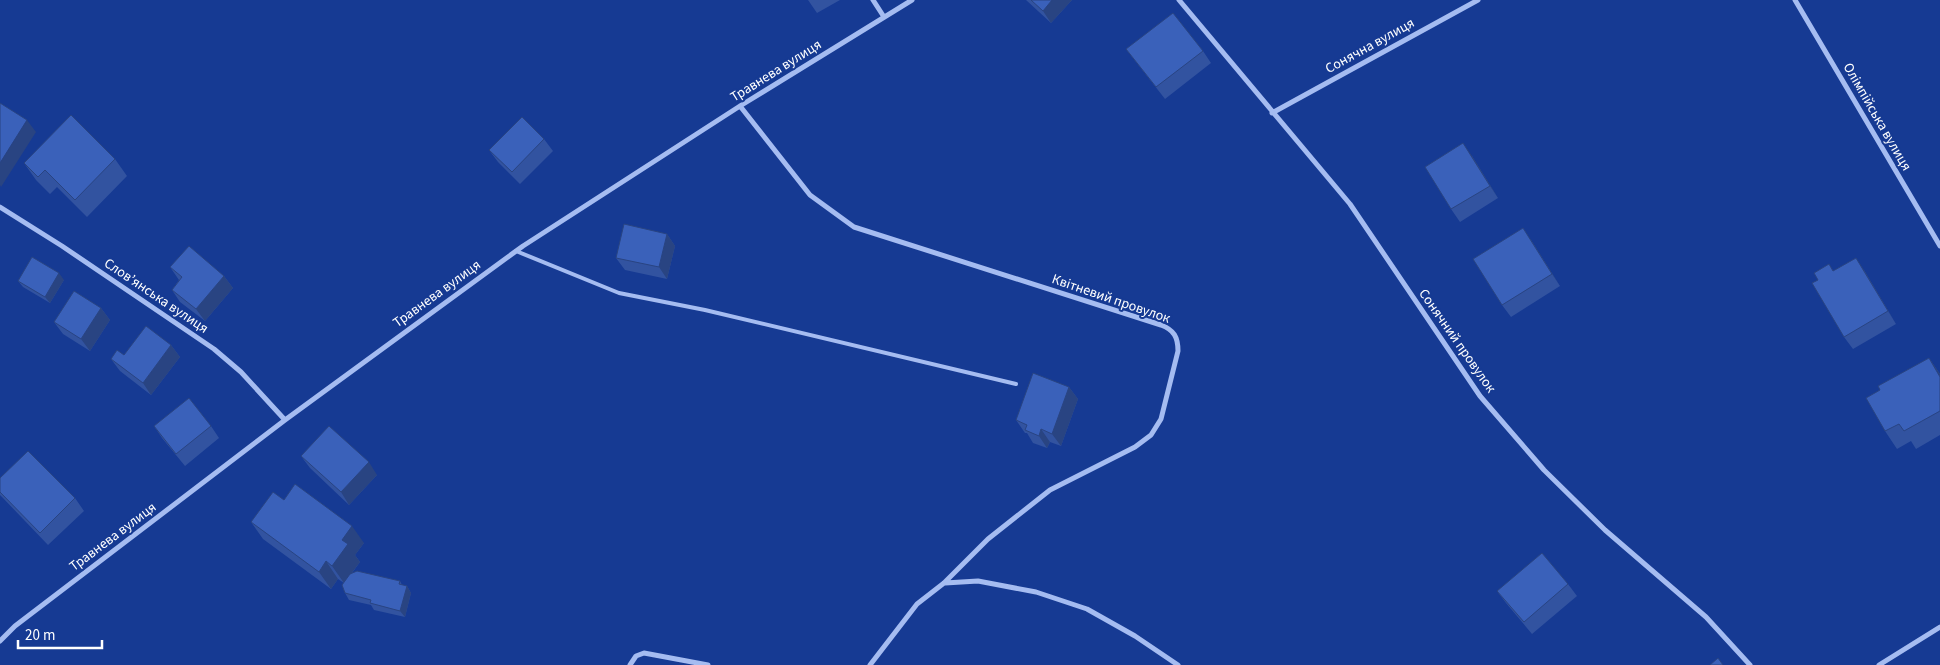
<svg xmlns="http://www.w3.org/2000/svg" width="1940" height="665" viewBox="0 0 1940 665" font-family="'Source Sans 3',sans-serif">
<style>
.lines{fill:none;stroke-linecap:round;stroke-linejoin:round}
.service{stroke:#a5bcf1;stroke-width:4}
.minor{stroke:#a5bcf1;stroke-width:5}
.wall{fill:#3253a0}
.shaded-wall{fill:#294482}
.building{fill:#3a61ba;stroke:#294482}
.labels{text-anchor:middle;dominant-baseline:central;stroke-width:4;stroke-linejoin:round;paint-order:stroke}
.street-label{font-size:14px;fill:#fff;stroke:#163a93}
</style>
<rect width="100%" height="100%" fill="#163a93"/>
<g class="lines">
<path class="service" d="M516 251 619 293 705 310 1016 384"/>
<path class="minor" d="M873 0 884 17
M1179 0 1350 204 1480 396 1544 470 1605 530 1706 617 1750 665
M1795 0 1940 246
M740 106 810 195 854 227 1161 325C1174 330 1178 337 1178 351L1161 419 1151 435 1135 447 1050 490 988 539 944 583 917 604 870 665
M1272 113 1478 0
M0 207 62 246 214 349 241 372 285 420
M945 583 978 581 1036 592 1087 609 1135 636 1178 665
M0 641 15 626 285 420 523 246 740 106 912 0
M630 665 636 656 644 653 708 665
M1879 665 1940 627"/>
</g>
<path class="wall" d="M808 0H840L817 13Z
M1026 0H1072L1051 23Z
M1126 49 1203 51 1211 63 1165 99Z
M544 139 553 151 520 184 498 162 489 150Z
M1472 156 1498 198 1460 222 1451 209Z
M115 159 127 176 87 217 57 187 50 194 36 180 24 163Z
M667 234 675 246 667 279 625 270 616 258Z
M1531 240 1560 286 1511 317 1502 305Z
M170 267 224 276 233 288 205 321 180 302 172 290 179 280Z
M1834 270H1864L1896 324 1853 349 1844 337Z
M64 280 50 303 23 287 18 281Z
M101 308 110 320 90 351 63 334 54 322Z
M171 345 180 357 151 395 120 371 111 359Z
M1929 358 1940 374V435L1916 449 1911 441 1897 449 1885 431 1880 390Z
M1069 387 1078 399 1061 446 1050 442 1047 448 1033 443 1027 433H1025L1016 420Z
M154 426H211L219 438 185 466 162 438Z
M301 456 377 475 349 505 310 468Z
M0 478 75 498 84 511 48 545 2 497 0 495Z
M251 522 364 543 355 555 360 562 352 573 400 581 402 585 407 586 411 593 405 617 374 610 371 605 349 600 345 593 344 583 338 579 331 589 263 539Z
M1568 584 1577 596 1532 634 1506 603 1497 591Z"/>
<path class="shaded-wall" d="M1052 0H1072L1051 23 1043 11Z
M27 120 36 132 1 187 0 185V163Z
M1463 143 1472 156 1498 198 1490 186Z
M1523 228 1531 240 1560 286 1552 274Z
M667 234 675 246 667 279 659 267Z
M1856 258 1864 270 1896 324 1888 311Z
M59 273 64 280 50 303 45 297Z
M224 276 233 288 205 321 196 309Z
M101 308 110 320 90 351 81 339Z
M171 345 180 357 151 395 143 383Z
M1929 358 1940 374V377Z
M1069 387 1078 399 1061 446 1052 434Z
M1041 429 1050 442 1047 448 1039 436Z
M369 462 377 475 349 505 341 492Z
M352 526 364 543 355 555 360 562 344 583 332 566 342 540Z
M326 561 338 579 331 589 319 572Z
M407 586 411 593 405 617 400 611Z"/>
<path class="building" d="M1031 0H1052L1043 11Z
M1173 13 1203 51 1156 87 1126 49Z
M0 103 27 120 0 163Z
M71 115 115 159 75 200 45 170 38 177 24 163Z
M522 117 544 139 512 172 489 150Z
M1463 143 1490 186 1451 209 1425 167Z
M624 224 667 234 659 267 616 258Z
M1523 228 1552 274 1502 305 1473 259Z
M189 246 224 276 196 309 172 290 182 277 170 267Z
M32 257 59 273 45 297 18 281Z
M1856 258 1888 311 1844 337 1812 283 1818 280 1814 273 1829 264 1833 271Z
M74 291 101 308 81 339 54 322Z
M146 326 171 345 143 383 111 359 117 350 124 355Z
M1929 358 1940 377V411L1904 431 1899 424 1885 431 1866 398 1880 390 1878 386Z
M1033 373 1069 387 1052 434 1041 429 1039 436 1025 430 1027 425 1016 420Z
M189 398 211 426 176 454 154 426Z
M329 426 369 462 341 492 301 456Z
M28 451 75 498 40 533 0 492V478Z
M295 484 352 526 342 540 348 544 332 566 326 561 319 572 251 522 273 492 284 500Z
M1542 553 1568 584 1524 622 1497 591Z
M357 571 400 581 399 584 407 586 400 611 370 603 371 600 345 593 342 585 350 574Z
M1718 658 1723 665H1710Z"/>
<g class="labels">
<g class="street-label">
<text transform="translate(1370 46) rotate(-29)">Сонячна вулиця</text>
<text transform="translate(776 71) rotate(-32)">Травнева вулиця</text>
<text transform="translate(1877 117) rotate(60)">Олімпійська вулиця</text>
<text transform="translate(437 294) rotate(-36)">Травнева вулиця</text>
<text transform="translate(156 296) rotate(34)">Слов’янська вулиця</text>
<text transform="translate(1111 299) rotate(19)">Квітневий провулок</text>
<text transform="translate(1457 341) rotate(55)">Сонячний провулок</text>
<text transform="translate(113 537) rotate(-37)">Травнева вулиця</text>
</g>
</g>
<path d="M18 640v8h84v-8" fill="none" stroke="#ffffff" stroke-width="2.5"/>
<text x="25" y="640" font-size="15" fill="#ffffff" stroke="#163a93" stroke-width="4" paint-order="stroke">20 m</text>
</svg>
